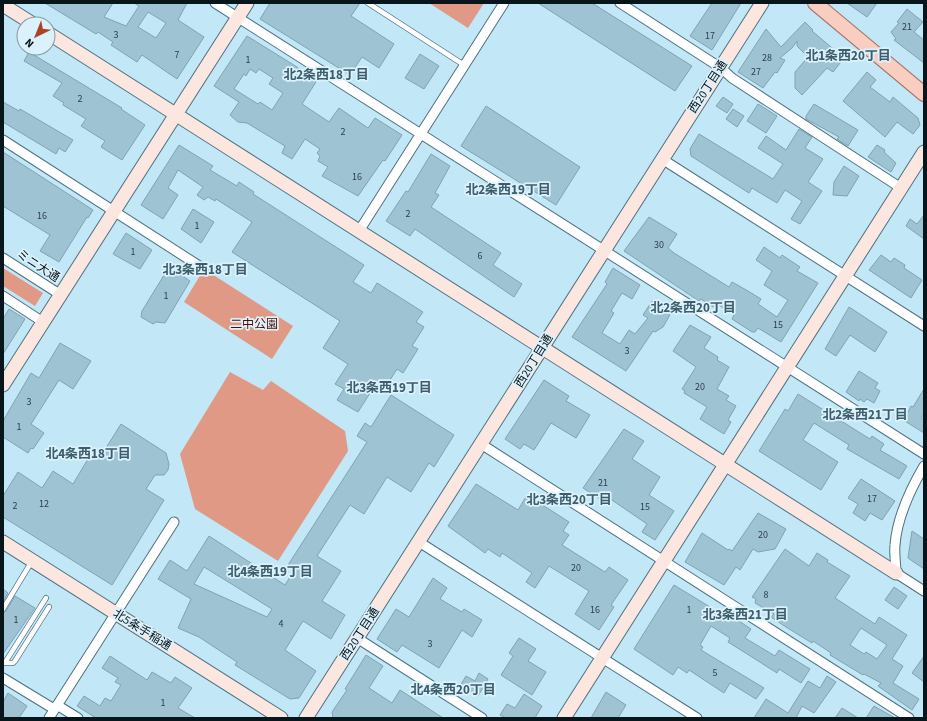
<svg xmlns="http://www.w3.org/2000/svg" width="927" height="721" viewBox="0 0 927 721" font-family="'Source Sans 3','Noto Sans JP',sans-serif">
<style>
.green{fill:#df9985}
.building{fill:#9ec3d3;stroke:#80a3b3;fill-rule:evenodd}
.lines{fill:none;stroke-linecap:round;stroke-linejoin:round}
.lane-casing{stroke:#4f7180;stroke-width:6}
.street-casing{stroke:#4f7180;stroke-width:11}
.secondary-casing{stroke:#4f7180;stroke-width:15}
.primary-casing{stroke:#a2766b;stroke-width:16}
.lane{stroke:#fff;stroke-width:4.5}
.street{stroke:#fff;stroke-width:9}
.secondary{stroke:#fce6e0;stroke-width:13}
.primary{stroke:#f9cdc0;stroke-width:14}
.labels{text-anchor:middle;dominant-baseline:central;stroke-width:3.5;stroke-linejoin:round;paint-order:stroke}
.number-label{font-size:10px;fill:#2e4049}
.street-label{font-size:12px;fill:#08151b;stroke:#dbf1fb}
.park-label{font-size:12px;fill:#500d00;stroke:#dbf1fb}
.neighbourhood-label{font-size:13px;font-weight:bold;fill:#3c5d6b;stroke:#dbf1fb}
</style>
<rect width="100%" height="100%" fill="#c2e7f7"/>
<path class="green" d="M429 3H484L468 28Z
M3 268 43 293 35 306 3 286Z
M204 269 293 326 272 359 184 302Z
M230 372 263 390 271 381 345 431 348 451 278 561 195 509 180 454Z"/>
<path class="building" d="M45 3H113L104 17 126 26 139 6 134 3H187L178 20 204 37 177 79 142 55 137 62 111 45 113 42 98 32 96 34ZM148 12 166 23 156 38 138 27Z
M270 3H360L351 16 394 44 379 68 362 57 350 75 260 19Z
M538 3H592L692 66 675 91Z
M712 3H741L712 50 690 36Z
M847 3H877L867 17Z
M907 9 923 22 914 32 924 40V63L894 40 896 39 891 32 899 23 897 22Z
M805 22 813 30 812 31 844 58 833 72 827 68 802 95 795 88V72L808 57 797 46V41L792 48 780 58 785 60 777 73 775 72 763 88 738 72 766 29 781 47Z
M247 36 297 67 316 82 302 104 329 122 339 108 368 128 375 118 402 135 385 161 383 160 358 196 322 176 328 167 318 161 320 156 317 153 320 149 305 139 292 159 282 153 285 146 247 123 238 122 230 115 239 102 214 86ZM250 69 256 73 259 69 273 78 269 84 283 93 272 110 260 102 258 104 234 89 244 74 246 76Z
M29 52 122 108 121 109 145 125 122 160 101 147 105 141 81 126 86 119 63 105 64 103 53 96 62 83 24 61Z
M420 54 439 66 424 89 405 78Z
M867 72 876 80 870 87 890 102 893 97 918 118 920 125 913 134 897 122 885 137 843 101Z
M723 97 733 104 727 113 716 106Z
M3 102 19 111 20 109 73 140 65 152 59 148 56 154 3 122Z
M758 104 777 116 766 133 747 121Z
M814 104 858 130 848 146 837 139 839 137 806 119V116Z
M486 106 580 167 556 205 461 146Z
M733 109 744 116 737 127 726 119Z
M799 129 812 137 805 148 823 159 808 182 822 191 800 224 791 219 802 201 785 190 777 203 752 188 749 193 691 156 690 149 699 134 773 179 783 164 758 148 766 136 786 150Z
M179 145 213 166 210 170 237 186 239 182 254 192 253 194 364 265 353 282 371 293 377 283 423 312 416 322 424 327 412 346 418 349 403 373 397 369 385 388 377 382 358 412 337 400 344 389 335 384 348 364 323 348 340 321 232 252 252 222 216 199 215 201 208 197 204 200 197 195 203 187 178 170 168 188 178 195 163 219 141 205Z
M877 145 885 150 884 152 896 163 891 172 868 157Z
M3 152 93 210 88 218 87 217 59 262 40 251 50 235 3 206Z
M431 154 450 166 435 193 439 195 431 207 501 253 493 265 522 284 514 297 415 229 410 236 386 221 406 191 408 192Z
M844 166 859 176 847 196 833 195 834 182Z
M193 209 214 222 201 243 181 229Z
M924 215V239L906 226 910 219 917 224Z
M649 217 677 234 668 248 674 253 729 287 732 282 748 291 761 299 758 304 777 317 788 300 764 285 772 271 756 260 764 247 780 258 782 255 800 267 797 271 818 283 781 342 758 328 755 332H752L732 319 734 315 716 303 713 307 701 299 699 301 624 251Z
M126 233 152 250 140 269 113 254Z
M881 255 891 262 894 258 905 265 904 268 922 280 911 298 869 270Z
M169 267 190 281 165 323 156 322 153 324 141 317 142 311Z
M613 268 640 285 632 299 622 293 611 311 614 313 602 333 620 344 629 330 635 334 648 318 643 315 652 301 671 313 663 327 655 332 653 331 651 334 626 371 572 337 607 284 605 282Z
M849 307 887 332 875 352 850 335 836 356 825 349Z
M9 309 25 319 3 354V319Z
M690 325 711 337 704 348 718 357 717 360 729 367 717 389 729 396 726 400 736 406 728 420 731 422 724 434 700 419 707 407 684 393 685 391 682 389 696 367 673 351Z
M60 343 91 361 73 389 59 380 31 424 44 433 33 449 31 448 28 453 3 437V421L31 373 39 378Z
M859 371 878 383 875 388 880 391 874 403 867 399 864 402 860 399 859 401 846 392Z
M544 380 569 396 566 401 590 415 576 438 551 423 534 450 524 444 520 449 505 439Z
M924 389V414L921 418 924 420V433L900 418 906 410 908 412 911 406 913 407Z
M798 394 870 439 872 436 884 444 880 450 907 466 899 479 847 449 849 445 814 423 803 440 838 462 821 490 759 451 785 409 788 411Z
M391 395 454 435 434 467 429 463 411 492 387 477 364 514 350 505 317 556 341 571 322 601 345 615 331 639 303 621 285 650 316 671 299 698 290 699 235 665 237 662 199 637 178 628 191 599 158 579 170 560 187 571 209 536 285 585 295 569 288 565 367 442 357 436 365 423 371 427ZM204 567 272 609 267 617 194 584Z
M121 424 166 453 169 464 168 470 164 475H155L146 489 164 500 112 585 3 517V496L18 472 42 488 53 471 73 484 91 454 99 459Z
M624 429 644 441 632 459 660 477 649 495 674 511 655 540 642 532 647 524 609 498 606 503 583 488Z
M861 479 895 501 882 520 870 513 865 521 853 513 858 504 848 498Z
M476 484 518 510 527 495 569 522 563 531 569 535 562 545 605 572 609 567 628 580 611 605 614 607 599 630 575 614 589 591 549 566 535 588 526 582 532 573 502 553 500 557 488 549 485 553 448 526Z
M758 513 786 529 775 549 758 552 753 549 740 570 736 567 724 585 685 562 702 533 728 550 729 549 732 551Z
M912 531 924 539V569L908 558Z
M785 549 809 566 817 553 828 560 827 562 850 576 835 598 875 624 879 617 907 635 892 659 903 666 893 683 919 699 912 710 878 686 881 683 864 674 863 675 830 655 831 653 813 641 812 643 786 627 771 617 774 614 755 603 756 599 752 597ZM861 628 887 645 877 659 866 652 864 654 850 645Z
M433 578 447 588 440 599 462 612 464 609 482 620 472 637 462 630 439 668 402 645 397 652 377 639 396 609 409 617Z
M674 585 728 618 730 615 751 629 745 638 775 656 779 650 810 669 801 683 779 669 777 673 744 652 728 642 730 638 711 626 700 645 703 647 701 650 764 688 756 699 730 683 724 693 689 670 687 673 678 667 673 675 634 649Z
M894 587 907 596 898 609 885 600Z
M3 589 8 593 3 602Z
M15 596 35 608 3 654V613L6 611Z
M519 638 536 649 528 661 546 672 532 695 501 675 513 656 509 653Z
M366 655 383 666 369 688 392 703 400 690 443 718H333L332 712 347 690 345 689Z
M110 656 147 680 152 672 171 683 175 677 192 688 178 708 195 718H96L77 706 84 696 100 706 105 698 111 701 121 685 115 682 118 678 102 668Z
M924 656V682L912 673Z
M479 673 488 679 478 696 460 686 466 676 475 681Z
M827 676 836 682 814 713 802 706 796 718H754L766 699 788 713 808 681 820 688Z
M606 692 626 705 618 718H591Z
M8 693 27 706 19 718H3V702Z
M524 694 542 706 535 718H506L500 715 507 704 515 708Z
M874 706 895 718H866Z
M842 708 858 718H835Z"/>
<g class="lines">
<defs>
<path id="lane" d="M368 3 464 65
M3 609 32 561
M3 663 6 661 46 598
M4 663H13L15 661 49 607"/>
<path id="street" d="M215 3 924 454
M620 3 721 68 732 78 901 188
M3 140 204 269
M662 159 924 326
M359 231 504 3
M3 258 61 295
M3 296 43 322
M481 444 909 718
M924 466C910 490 897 517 895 545 894 554 896 564 896 573L924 591
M419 542 697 718
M357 638 482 718
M3 678 54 709
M57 705 78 718
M49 718 174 522"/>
<path id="secondary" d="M3 5 33 24
M48 33 896 573
M3 385 247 3
M3 542 281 718
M306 718 762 3
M564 718 924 152"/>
<path id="primary" d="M815 3 924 94"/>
</defs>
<use href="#lane" class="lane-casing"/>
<use href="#street" class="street-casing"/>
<use href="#secondary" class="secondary-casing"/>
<use href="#primary" class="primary-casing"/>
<use href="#lane" class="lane"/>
<use href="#street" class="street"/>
<use href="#secondary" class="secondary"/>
<use href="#primary" class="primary"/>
</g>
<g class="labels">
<g class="number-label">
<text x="907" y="27">21</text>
<text x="116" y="35">3</text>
<text x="710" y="36">17</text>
<text x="177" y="55">7</text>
<text x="767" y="58">28</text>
<text x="248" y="60">1</text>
<text x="756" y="72">27</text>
<text x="80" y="99">2</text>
<text x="343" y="132">2</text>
<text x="357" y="177">16</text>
<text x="408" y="214">2</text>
<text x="42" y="216">16</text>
<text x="197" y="226">1</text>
<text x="659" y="245">30</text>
<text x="133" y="252">1</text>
<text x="480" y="256">6</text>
<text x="166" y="296">1</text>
<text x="778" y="325">15</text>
<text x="627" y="351">3</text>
<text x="700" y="387">20</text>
<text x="29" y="402">3</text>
<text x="19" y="427">1</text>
<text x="603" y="483">21</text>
<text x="872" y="499">17</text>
<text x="44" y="504">12</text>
<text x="15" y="506">2</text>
<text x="645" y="507">15</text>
<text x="763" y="535">20</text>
<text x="576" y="568">20</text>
<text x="766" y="595">8</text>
<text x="595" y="610">16</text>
<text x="689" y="610">1</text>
<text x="16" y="620">1</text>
<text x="281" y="624">4</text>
<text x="430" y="644">3</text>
<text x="715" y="673">5</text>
<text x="163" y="703">1</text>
</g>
<g class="street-label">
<text transform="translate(708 87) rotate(-57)">西20丁目通</text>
<text transform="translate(38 266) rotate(33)">ミニ大通</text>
<text transform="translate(534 361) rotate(-58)">西20丁目通</text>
<text transform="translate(142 630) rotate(32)">北5条手稲通</text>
<text transform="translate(360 634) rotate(-57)">西20丁目通</text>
</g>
<g class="park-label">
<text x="254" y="324">二中公園</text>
</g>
<g class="neighbourhood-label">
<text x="848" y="56">北1条西20丁目</text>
<text x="326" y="75">北2条西18丁目</text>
<text x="508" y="190">北2条西19丁目</text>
<text x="205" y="270">北3条西18丁目</text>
<text x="693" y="308">北2条西20丁目</text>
<text x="389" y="388">北3条西19丁目</text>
<text x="865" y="415">北2条西21丁目</text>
<text x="88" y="454">北4条西18丁目</text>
<text x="569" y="500">北3条西20丁目</text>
<text x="270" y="572">北4条西19丁目</text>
<text x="745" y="615">北3条西21丁目</text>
<text x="453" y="690">北4条西20丁目</text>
</g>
</g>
<rect width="927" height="721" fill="none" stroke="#08151b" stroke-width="8"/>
<g transform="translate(36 36) rotate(223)"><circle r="19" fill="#dbf1fb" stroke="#8799a1"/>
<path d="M0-3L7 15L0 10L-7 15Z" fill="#ab4325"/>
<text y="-6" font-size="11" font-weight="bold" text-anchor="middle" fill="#08151b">N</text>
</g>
</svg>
